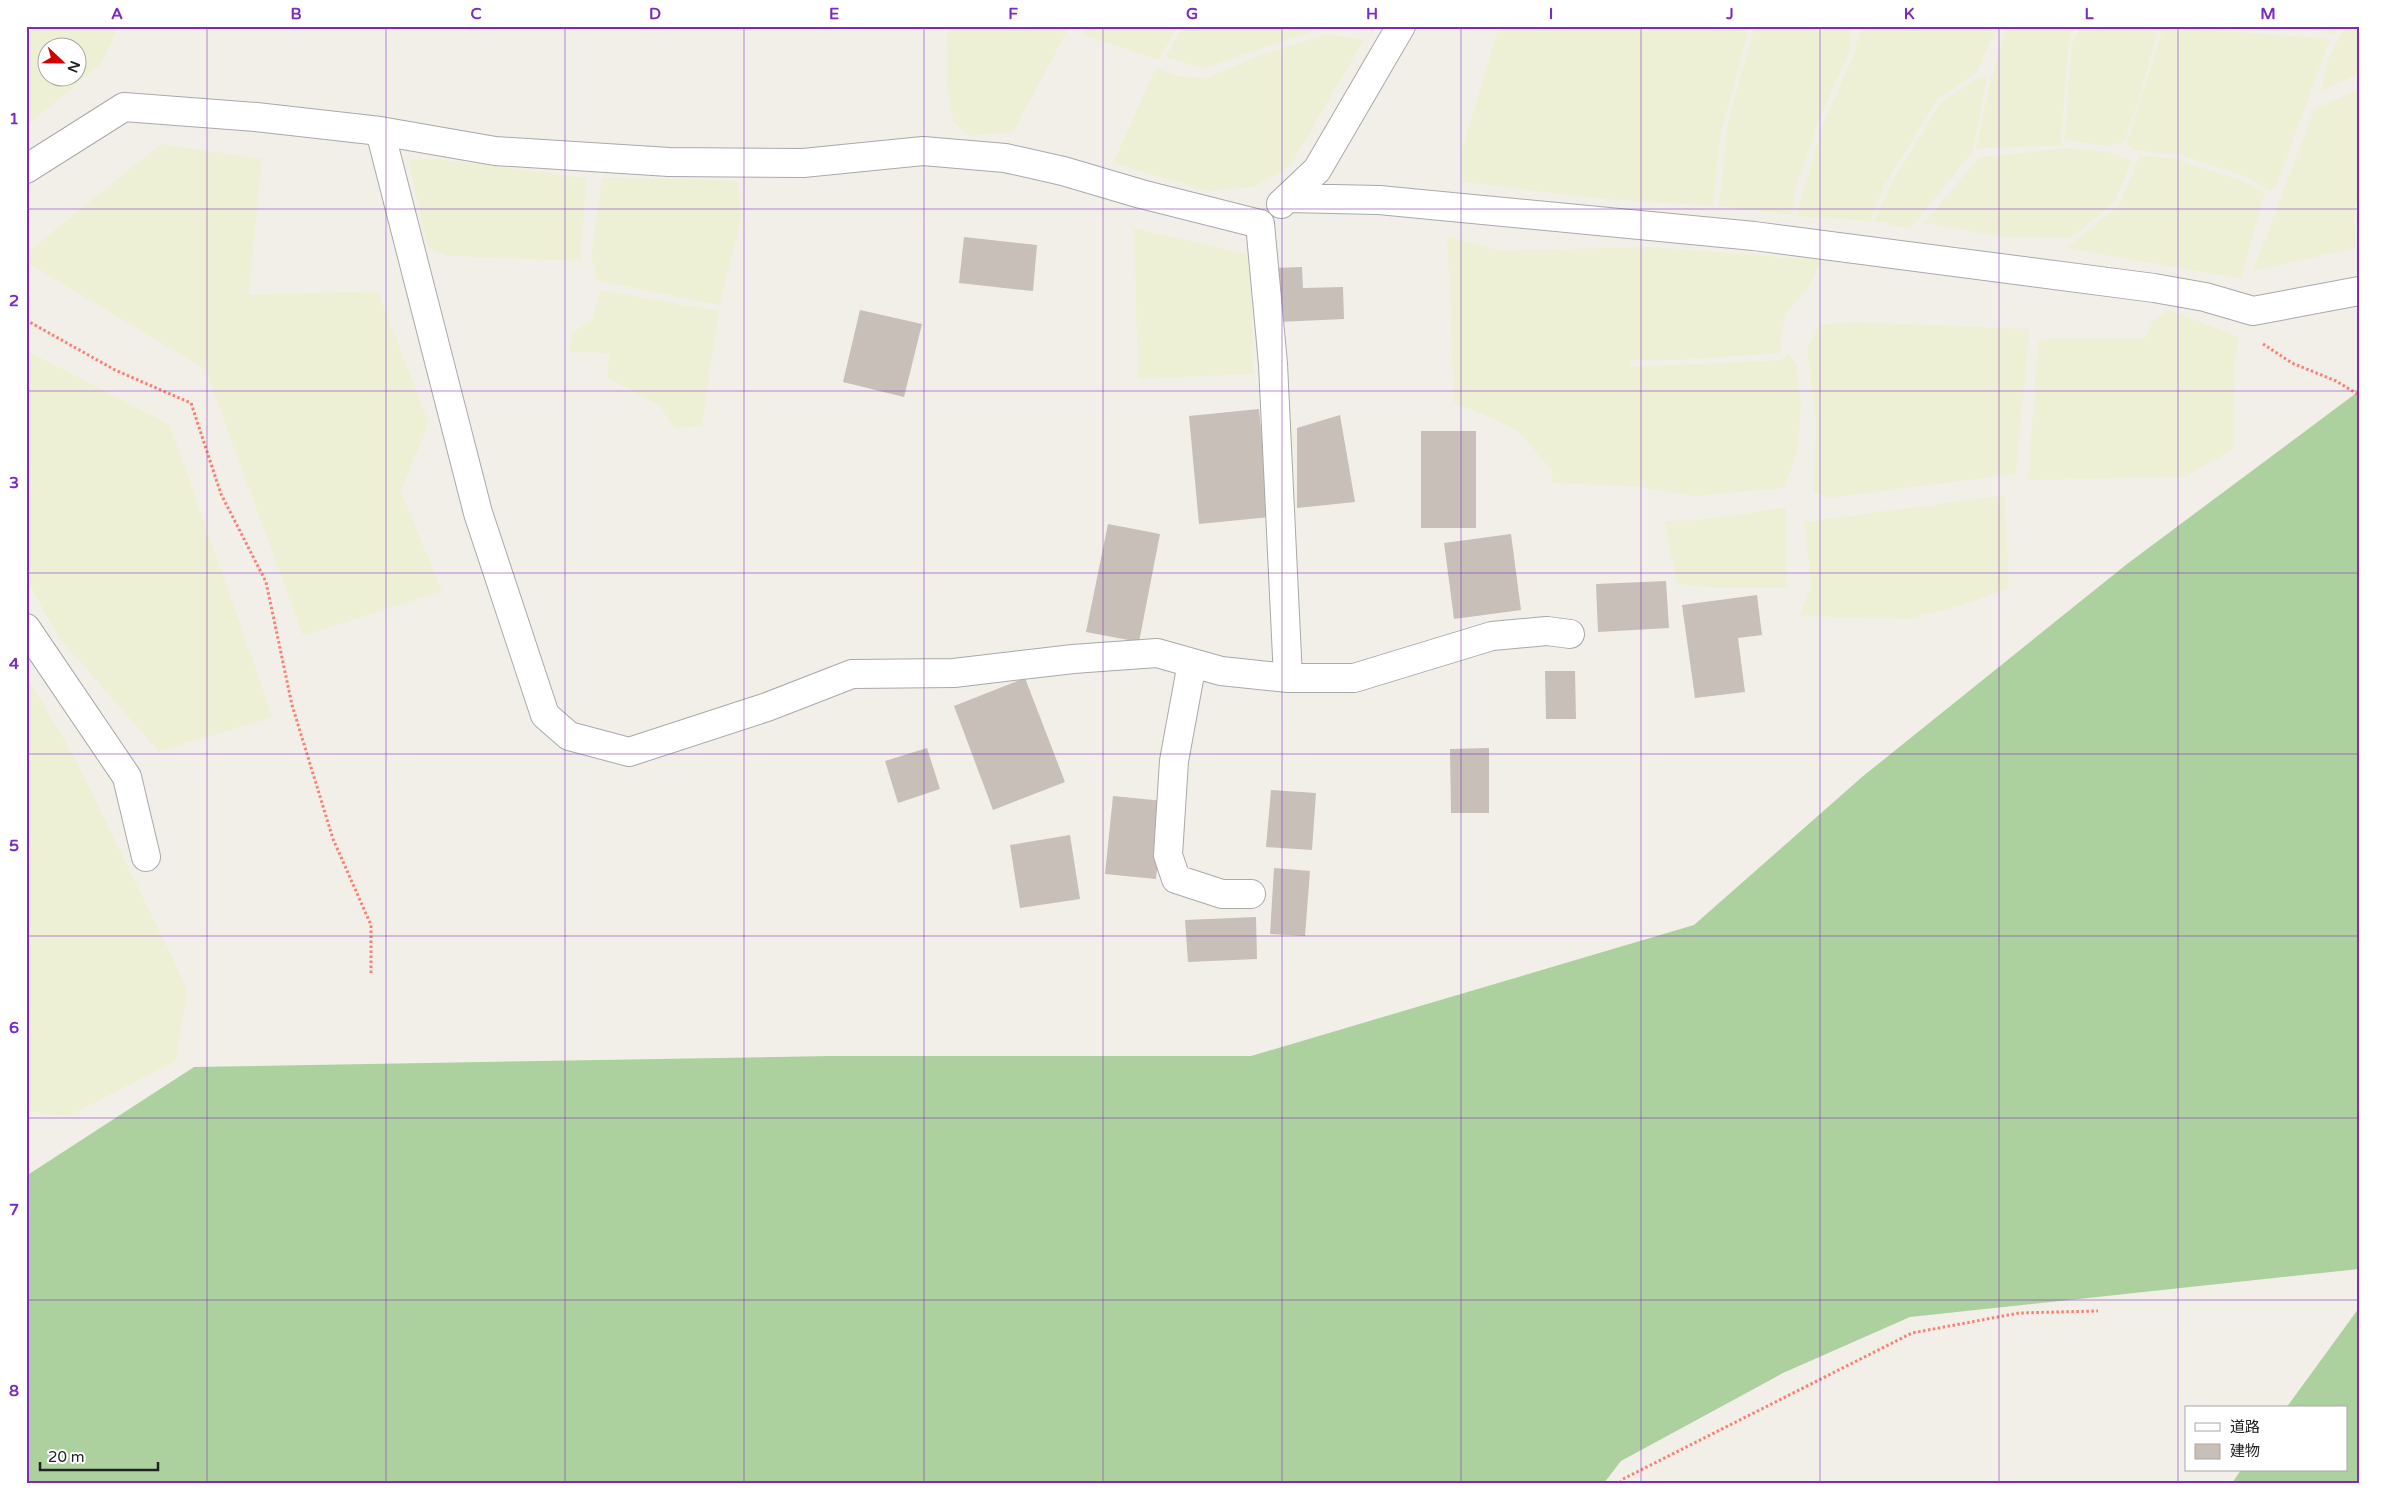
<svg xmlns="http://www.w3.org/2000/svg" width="2385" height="1509" viewBox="0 0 2385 1509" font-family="'Varela Round','Noto Sans JP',sans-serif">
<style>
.farmland{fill:#eef0d5;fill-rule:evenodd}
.forest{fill:#add19e}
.building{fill:#c7bfb8}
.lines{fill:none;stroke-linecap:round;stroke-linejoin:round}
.street-casing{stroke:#a9a9a9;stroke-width:30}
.path{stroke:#fa8072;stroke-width:3;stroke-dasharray:2.5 2.5;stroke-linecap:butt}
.street{stroke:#fff;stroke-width:28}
.grid{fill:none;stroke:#7b2cbf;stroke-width:1;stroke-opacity:0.55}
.neatline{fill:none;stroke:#7b2cbf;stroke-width:2}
.grid-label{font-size:16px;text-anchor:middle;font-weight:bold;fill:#7b2cbf}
</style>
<rect width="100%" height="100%" fill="#f2efe9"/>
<path class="farmland" d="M26 26H119L100 65 26 126ZM48 48H78V78H48Z
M947 26H1070L1013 132 970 136 953 122 946 76Z
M1086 26H1178L1158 60 1084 35Z
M1182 26H1330L1204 68 1166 57Z
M1499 26H1750L1721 133 1713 206 1602 199 1462 182V149Z
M1755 26H1852L1850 51 1819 119 1795 189 1792 215 1719 206 1728 121Z
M1860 26H1997L1977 72 1938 99 1884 186 1870 221 1796 216 1825 119 1855 52Z
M2007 26H2075L2068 45 2061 145 1976 149 1989 86Z
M2091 26 2159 28 2139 99 2124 142 2103 146 2064 139 2072 43 2080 29Z
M2302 26H2359V73L2321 91 2329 56 2345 27 2333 35Z
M2178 27 2330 39 2277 185 2270 191 2247 177 2180 155 2132 150 2127 142 2162 31Z
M1327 34 1364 40 1290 166 1254 187 1207 191 1113 163 1156 68 1177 76 1207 78 1258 56Z
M1981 76 1987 78 1973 151 1910 229 1874 221 1893 180 1941 102Z
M2359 89V197L2354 207 2356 248 2253 271 2314 109Z
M161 144 262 159 249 295 378 291 429 423 401 491 442 591 303 636 205 369 26 262V253Z
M2069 148 2108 152 2132 160 2115 202 2071 238 2002 237 1924 223 1979 157Z
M2140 155 2176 159 2240 180 2265 193 2241 279 2066 248 2119 205Z
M437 159 586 178 581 261 447 256 428 248 408 160Z
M602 177 738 181 741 218 720 305 598 281 591 256Z
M1134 228 1251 255 1253 374 1138 379Z
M1447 236 1500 250 1655 247 1822 260 1807 290 1785 313 1780 353 1682 360H1631V367L1782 360 1789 354 1797 366 1801 404 1798 452 1784 488 1695 496 1639 487 1553 483 1552 471 1519 432 1494 419 1454 403Z
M600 290 719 311 702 426 675 428 659 405 607 378 609 353 569 352 573 332 592 320Z
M2169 310 2239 337 2235 362 2233 449 2185 477 2028 480 2038 341 2049 338H2146L2153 320Z
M1857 322 2030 329 2016 474 1828 498 1813 492 1816 423 1807 348 1820 324Z
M26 350 170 425 273 717 159 752 60 639 26 579Z
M2005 495 2009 588 1960 606 1909 619 1800 616 1811 585 1804 522Z
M1786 507 1787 588H1716L1677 584 1664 521 1700 520Z
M26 675 74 756 188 990 176 1061 68 1116 26 1111Z"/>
<path class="forest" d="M2359 391V1269L1910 1317 1783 1373 1621 1461 1604 1483H26V1176L194 1067 830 1056H1251L1694 925 1862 777 2127 564Z
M2359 1308V1483H2232L2241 1470H2346V1408H2286Z"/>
<path class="building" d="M964 237 1037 245 1033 291 959 283Z
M1302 267 1303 288 1343 287 1344 319 1278 322 1276 268Z
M860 310 922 324 904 397 843 382Z
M1259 409 1270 517 1199 524 1189 416Z
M1340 415 1355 502 1297 508V428Z
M1421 431H1476V528H1421Z
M1108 524 1160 534 1139 642 1086 632Z
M1511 534 1521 610 1454 619 1444 543Z
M1666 581 1669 628 1598 632 1596 584Z
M1757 595 1762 635 1738 638 1745 692 1695 698 1682 605Z
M1545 671H1575L1576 719H1546Z
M1025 678 1065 782 993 810 954 706Z
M927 748 940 789 898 803 885 761Z
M1489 748V813H1451L1450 749Z
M1271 790 1316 793 1312 850 1266 847Z
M1113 796 1164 801 1156 879 1105 874Z
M1070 835 1080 899 1020 908 1010 845Z
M1274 868 1310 871 1305 936 1270 934Z
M1256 917 1257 959 1188 962 1185 920Z"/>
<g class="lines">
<defs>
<path id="street" d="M380 131 478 513 545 715 569 736 629 752 767 707 852 674 954 673 1073 659 1157 653 1221 671 1288 678 1273 364 1260 224
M26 169 124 107 256 117 380 131 495 151 669 162 803 163 923 151 1005 158 1063 171 1141 194 1260 224
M1287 198 1379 200 1754 236 2154 288 2205 297 2253 311 2359 291
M1281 204 1317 170 1401 26
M26 628 127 777 146 857
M1192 663 1174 761 1168 855 1176 879 1222 894H1251
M1288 678H1354L1492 636 1547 631 1570 634"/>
</defs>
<use href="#street" class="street-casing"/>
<path class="path" d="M26 320 115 370 191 403 221 494 266 582 292 705 333 839 371 925V975
M2263 344 2292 363 2336 381 2359 395
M1620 1483 1623 1479 1912 1333 2019 1313 2098 1311"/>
<use href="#street" class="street"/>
</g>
<path class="grid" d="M207 26V1483M386 26V1483M565 26V1483M744 26V1483M924 26V1483M1103 26V1483M1282 26V1483M1461 26V1483M1641 26V1483M1820 26V1483M1999 26V1483M2178 26V1483M26 209H2359M26 391H2359M26 573H2359M26 754H2359M26 936H2359M26 1118H2359M26 1300H2359"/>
<rect width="2385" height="1509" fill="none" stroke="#ffffff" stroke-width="55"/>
<rect x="2185" y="1406" width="162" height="65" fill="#ffffff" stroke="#a7a7a7"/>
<rect x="2195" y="1423" width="25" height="8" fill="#ffffff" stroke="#a7a7a7"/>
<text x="2230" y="1432" font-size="15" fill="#222222">道路</text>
<rect x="2195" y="1444" width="25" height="15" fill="#c7bfb8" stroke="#a7a7a7"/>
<text x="2230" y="1456" font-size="15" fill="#222222">建物</text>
<g transform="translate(62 62) rotate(112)"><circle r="24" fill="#ffffff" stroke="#a7a7a7"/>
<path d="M0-4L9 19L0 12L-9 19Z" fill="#d40000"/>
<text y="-8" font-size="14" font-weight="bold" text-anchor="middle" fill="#222222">N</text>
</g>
<path d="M40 1462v8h118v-8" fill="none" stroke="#222222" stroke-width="2.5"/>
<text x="48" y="1462" font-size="15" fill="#222222" stroke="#ffffff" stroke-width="4" paint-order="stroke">20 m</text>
<rect x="28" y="28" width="2330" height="1454" class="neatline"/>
<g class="grid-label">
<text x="117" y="19">A</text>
<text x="296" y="19">B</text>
<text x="476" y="19">C</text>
<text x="655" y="19">D</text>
<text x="834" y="19">E</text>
<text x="1013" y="19">F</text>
<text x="1192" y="19">G</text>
<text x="1372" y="19">H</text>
<text x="1551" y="19">I</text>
<text x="1730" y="19">J</text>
<text x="1909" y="19">K</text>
<text x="2089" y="19">L</text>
<text x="2268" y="19">M</text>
<text x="14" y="124">1</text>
<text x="14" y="306">2</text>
<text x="14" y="488">3</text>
<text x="14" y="669">4</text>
<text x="14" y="851">5</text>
<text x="14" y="1033">6</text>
<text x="14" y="1215">7</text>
<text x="14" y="1396">8</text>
</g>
</svg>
